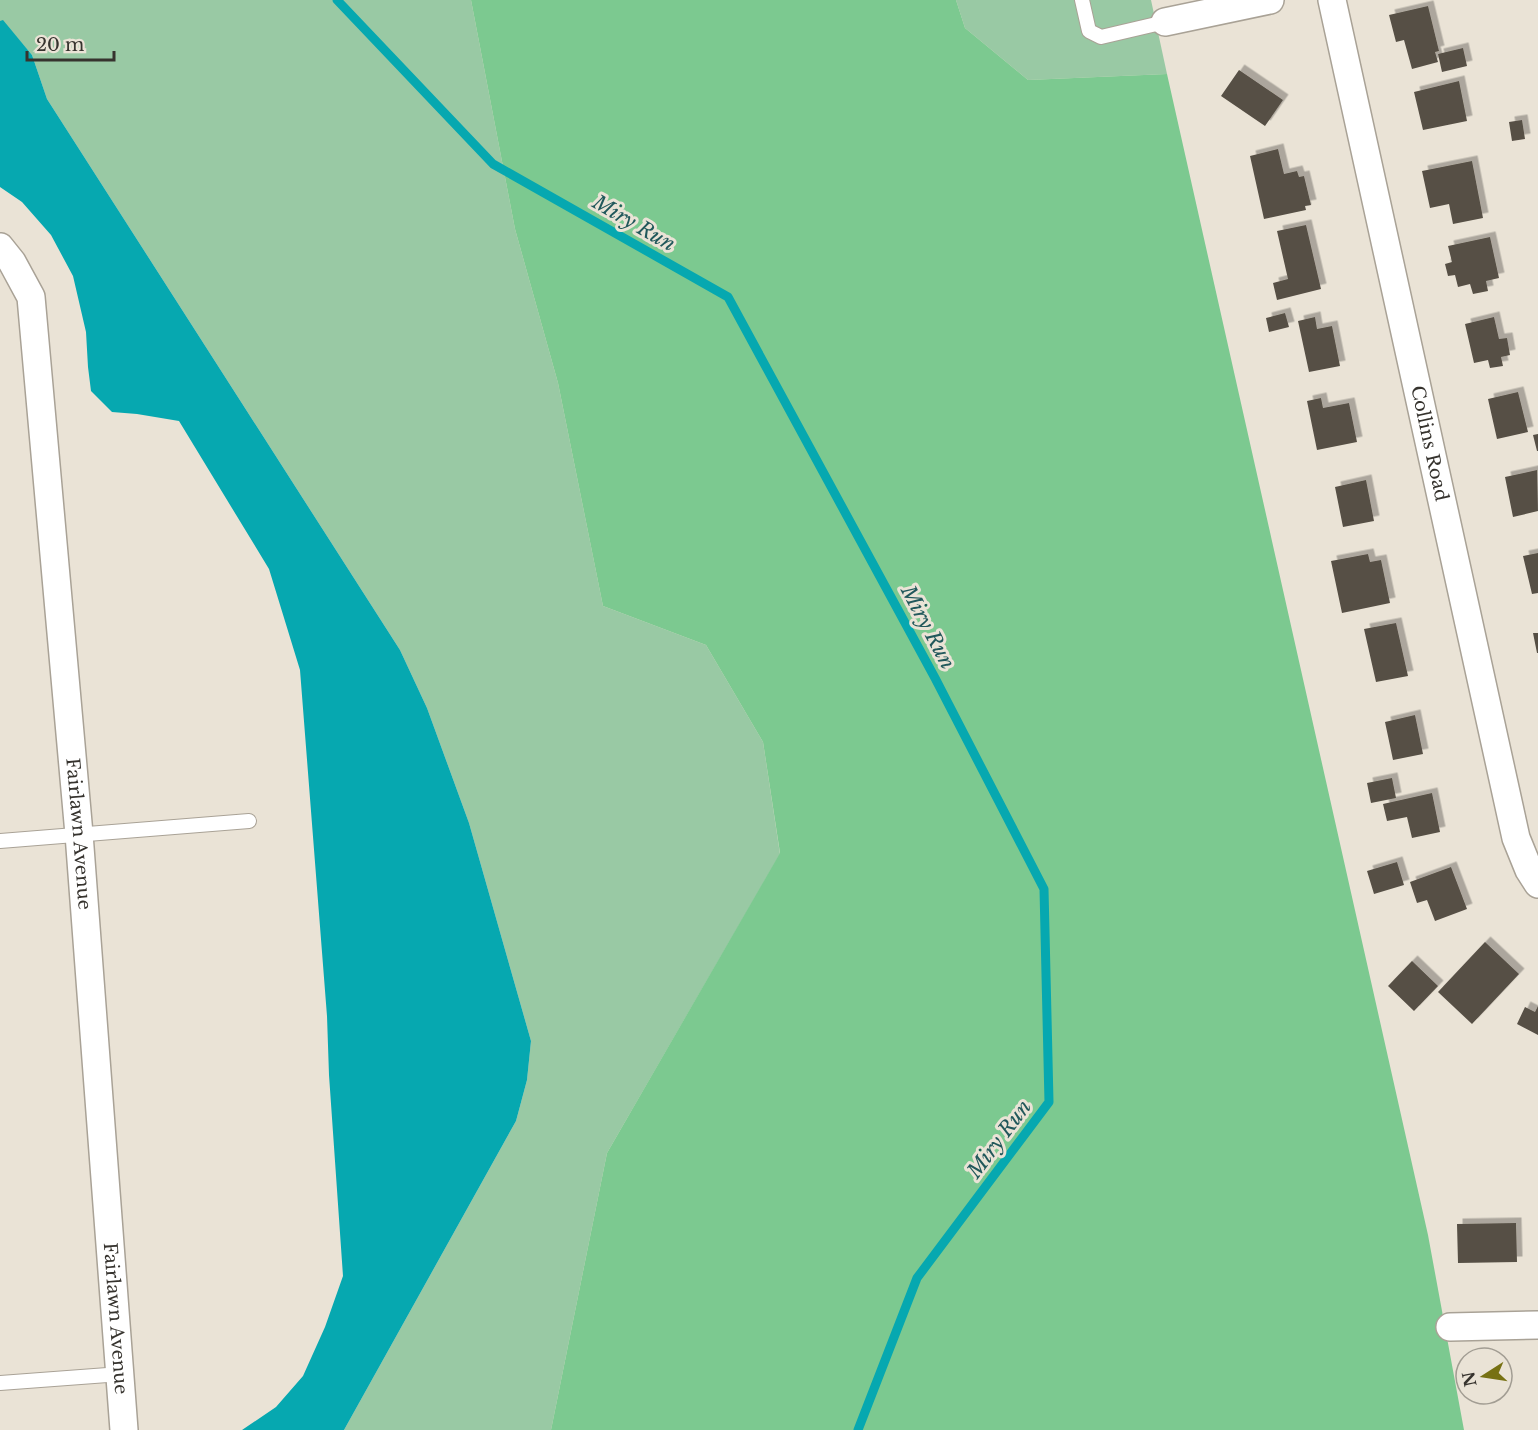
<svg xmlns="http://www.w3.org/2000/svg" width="1538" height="1430" viewBox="0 0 1538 1430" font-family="'Libre Baskerville',serif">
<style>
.green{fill:#99c9a4}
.forest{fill:#7cc990}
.water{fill:#06a8b0}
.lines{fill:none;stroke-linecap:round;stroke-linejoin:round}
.stream{stroke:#06a8b0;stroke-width:9}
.building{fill:#564f45;filter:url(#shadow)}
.service-casing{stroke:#a9a296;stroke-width:16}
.minor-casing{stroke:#a9a296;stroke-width:30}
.service{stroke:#fff;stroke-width:14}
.minor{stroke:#fff;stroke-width:27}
.labels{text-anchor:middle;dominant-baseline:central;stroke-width:6;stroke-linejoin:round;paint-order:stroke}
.street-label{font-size:18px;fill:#36332e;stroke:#eae3d6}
.water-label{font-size:20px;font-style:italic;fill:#21585b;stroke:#eae3d6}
</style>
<defs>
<filter id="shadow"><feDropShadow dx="5.5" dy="-5.5" stdDeviation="0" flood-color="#0004"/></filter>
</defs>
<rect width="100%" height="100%" fill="#eae3d6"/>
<path class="green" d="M0 0H471L515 229 558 383 603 606 706 645 763 742 780 854 607 1153 551 1430H344L516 1121 527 1080 531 1041 469 823 427 708 400 650 47 99 32 55 3 21H0Z
M956 0H1151L1167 74 1028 80 965 28Z"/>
<path class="forest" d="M471 0H956L965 28 1028 80 1167 74 1428 1235 1464 1430H551L607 1153 780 853 763 742 706 645 603 606 558 383 515 229Z"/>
<path class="water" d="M3 20 32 55 47 99 400 650 427 708 469 823 531 1041 527 1080 516 1121 344 1430H242L276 1407 303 1376 325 1327 343 1276 329 1075 327 1016 300 670 269 569 179 421 137 414 112 412 91 391 88 367 86 332 73 276 51 235 22 202 0 187V21Z"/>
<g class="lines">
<path class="stream" d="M337 0 493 164 728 297 935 678 1044 889 1049 1102 917 1278 858 1430"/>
</g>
<path class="building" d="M1428 6 1439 51 1435 52 1438 62 1412 69 1404 40 1396 42 1389 15Z
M1463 48 1467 66 1442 72 1438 54Z
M1239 70 1283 100 1265 126 1221 96Z
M1459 81 1467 121 1423 130 1414 92Z
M1522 120 1525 139 1512 141 1509 122Z
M1278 149 1284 174 1297 171 1299 177 1304 176 1311 205 1305 206 1306 210 1264 219 1250 156Z
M1472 161 1483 218 1453 224 1449 204 1430 208 1422 171Z
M1306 225 1321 289 1277 300 1273 283 1288 279 1277 231Z
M1490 237 1499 278 1486 281 1488 291 1473 294 1470 284 1458 287 1455 275 1448 276 1445 264 1452 262 1448 246Z
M1285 313 1289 327 1269 332 1266 318Z
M1315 317 1317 329 1332 326 1340 366 1309 372 1298 321Z
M1494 317 1499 339 1507 338 1510 355 1501 357 1503 366 1490 368 1488 360 1474 363 1465 324Z
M1518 392 1528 432 1497 439 1488 399Z
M1321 398 1323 408 1349 403 1357 442 1317 450 1307 401Z
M1538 434V451H1537L1533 435Z
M1537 470 1538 511 1513 517 1505 477Z
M1366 480 1374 521 1343 527 1335 487Z
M1538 553V593L1532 594 1523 556Z
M1368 554 1370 562 1381 560 1390 603 1342 613 1331 561Z
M1396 623 1408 676 1376 682 1364 629Z
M1533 633H1538V653H1537Z
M1415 715 1423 754 1393 760 1385 722Z
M1392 778 1396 798 1371 803 1367 783Z
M1432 793 1440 832 1412 838 1407 817 1387 821 1383 804Z
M1397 862 1404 885 1374 894 1367 871Z
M1451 867 1467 909 1435 921 1427 900 1417 903 1410 882Z
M1485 942 1519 974 1472 1024 1438 992Z
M1412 961 1438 986 1414 1011 1388 986Z
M1538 1006V1035L1517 1024 1525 1007 1535 1012Z
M1516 1223 1517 1262 1458 1263 1457 1224Z"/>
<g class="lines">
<defs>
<path id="service" d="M1082 0 1089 31 1101 37 1165 22
M0 841 249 821
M0 1383 121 1374"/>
<g id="minor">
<path id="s1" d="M1332 0 1516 838 1529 870 1538 884"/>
<path d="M1165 22 1270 0"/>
<path id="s2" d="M0 247 12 262 31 297 79 834 124 1430"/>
<path d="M1450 1327 1538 1325"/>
</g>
</defs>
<use href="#service" class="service-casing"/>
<use href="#minor" class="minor-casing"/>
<use href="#service" class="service"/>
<use href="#minor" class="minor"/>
</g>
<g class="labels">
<g class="street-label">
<text stroke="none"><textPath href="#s1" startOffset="454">Collins Road</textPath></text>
<text stroke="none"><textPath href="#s2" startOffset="598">Fairlawn Avenue</textPath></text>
<text stroke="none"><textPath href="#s2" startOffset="1084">Fairlawn Avenue</textPath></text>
</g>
<g class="water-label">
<text transform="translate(634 223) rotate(30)">Miry Run</text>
<text transform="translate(928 627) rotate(62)">Miry Run</text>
<text transform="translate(999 1139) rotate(-53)">Miry Run</text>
</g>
</g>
<g transform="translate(1484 1376) rotate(258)"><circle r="28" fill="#eae3d6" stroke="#a29d93" stroke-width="1.5"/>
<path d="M0-4.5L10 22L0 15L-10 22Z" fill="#777113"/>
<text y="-9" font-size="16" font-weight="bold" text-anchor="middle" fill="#36332e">N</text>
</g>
<path d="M27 51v9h87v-9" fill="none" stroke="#36332e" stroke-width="3"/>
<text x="36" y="51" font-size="18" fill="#36332e" stroke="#eae3d6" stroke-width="4.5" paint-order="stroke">20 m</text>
</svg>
